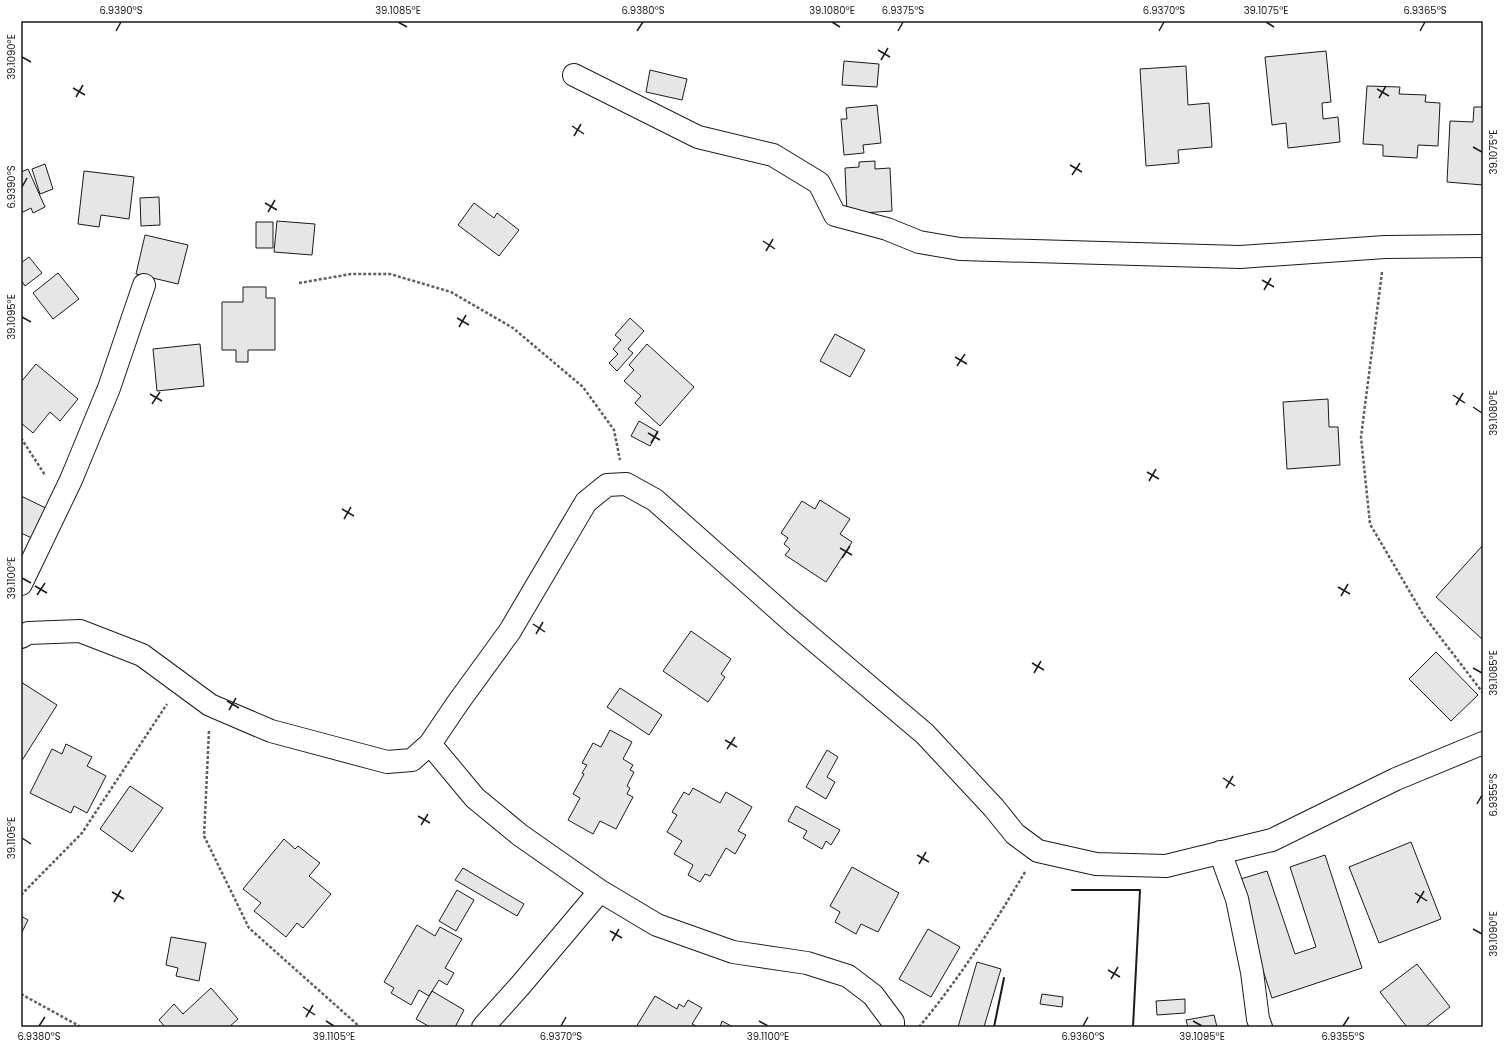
<svg xmlns="http://www.w3.org/2000/svg" width="1504" height="1048" viewBox="0 0 1504 1048" font-family="Poppins,sans-serif">
<style>
.building{fill:#e6e6e6;stroke:#1a1a1a}
.lines{fill:none;stroke-linecap:round;stroke-linejoin:round}
.minor-casing{stroke:#1a1a1a;stroke-width:24}
.path{stroke:#5f5f5f;stroke-width:2.5;stroke-dasharray:3 2;stroke-linecap:butt}
.minor{stroke:#fff;stroke-width:22}
.wall{stroke:#1a1a1a;stroke-width:2}
.ticks{fill:none;stroke:#1a1a1a;stroke-width:1.5}
.neatline{fill:none;stroke:#1a1a1a;stroke-width:1.5}
.ticks-label{font-size:10px;text-anchor:middle;fill:#1a1a1a}
</style>
<rect width="100%" height="100%" fill="#fff"/>
<path class="building" d="M1326 51 1331 102 1322 103 1323 119 1338 117 1340 142 1288 148 1286 123 1272 125 1265 57Z
M844 61 879 64 877 87 842 85Z
M1186 66 1188 105 1209 103 1212 147 1178 150 1179 163 1146 166 1140 69Z
M650 70 687 79 682 100 646 92Z
M1367 86 1400 87 1399 94 1426 95 1425 102 1440 103 1438 146 1418 145 1417 158 1383 156V145L1363 144Z
M877 105 881 143 863 145 864 153 844 155 841 119H847L846 108Z
M1474 107H1483V185L1447 182 1450 121 1473 122Z
M875 161V169L890 168 892 211 847 214 845 168 859 167V162Z
M45 164 53 189 40 194 32 169Z
M28 169 45 207 33 213 31 208 21 213V172Z
M84 171 134 177 129 219 101 215 99 227 78 224Z
M159 197 160 225 141 226 140 198Z
M474 203 494 218 497 213 519 230 499 256 458 225Z
M277 221 315 224 312 255 274 252Z
M256 222H273V248H256Z
M145 235 188 245 178 284 136 274Z
M29 257 42 273 25 286 21 280V263Z
M58 273 79 299 53 319 33 293Z
M243 287H266V298H275V350H248V362H236V350H222V302H243Z
M630 318 644 331 628 349 633 353 617 371 609 363 618 354 613 349 621 340 615 335Z
M835 334 865 350 850 377 820 361Z
M200 344 204 386 157 391 153 349Z
M647 344 694 387 660 426 635 403 641 396 624 381 634 370 629 365Z
M36 364 78 399 60 421 50 412 33 433 21 423V382Z
M1328 399 1329 427H1338L1340 465 1287 469 1283 402Z
M639 421 658 432 650 446 631 436Z
M21 496 54 512 40 542 21 533Z
M820 500 850 519 840 534 852 542 826 582 785 555 790 549 784 544 788 538 781 533 802 501 815 509Z
M1483 545V640L1436 597Z
M691 631 731 659 721 674 725 677 708 702 663 671Z
M1436 652 1478 695 1451 721 1409 679Z
M21 682 57 705 21 762Z
M620 688 662 715 649 735 607 707Z
M610 730 632 742 623 759 633 765 630 770 634 772 627 786 630 788 627 794 633 797 616 829 600 821 593 834 568 820 580 798 573 794 584 774 582 773 587 765 582 763 593 743 601 747Z
M66 744 92 757 87 766 106 776 87 813 74 806 71 813 30 793 52 749 62 754Z
M827 750 838 757 827 777 835 782 826 799 806 787Z
M130 786 163 808 132 852 100 829Z
M693 788 720 803 726 792 752 807 738 831 746 835 735 854 726 848 710 876 705 874 700 882 688 875 693 865 674 854 682 841 667 832 677 815 672 812 684 792 689 795Z
M796 806 840 830 831 845 826 841 822 849 803 838 807 831 788 821Z
M284 839 295 849 298 846 320 863 309 876 331 894 303 928 297 923 286 937 254 911 261 903 243 889Z
M1411 842 1441 919 1379 943 1349 867Z
M1325 855 1362 968 1272 998 1234 881 1267 871 1295 954 1316 947 1290 867Z
M852 867 899 893 878 932 861 924 856 934 835 922 840 912 830 906Z
M463 868 524 904 517 916 455 880Z
M457 890 474 900 456 931 439 921Z
M21 916 28 920 21 934Z
M417 925 435 936 440 927 462 939 445 968 454 973 447 985 439 980 429 996 419 990 411 1005 391 993 394 988 384 982Z
M928 929 960 947 931 997 899 979Z
M171 937 206 943 199 981 176 976 178 968 166 965Z
M977 962 1001 969 984 1027H958Z
M1417 964 1450 1007 1425 1027H1407L1380 992Z
M211 988 238 1019 229 1027H165L159 1020 174 1004 183 1014Z
M432 991 464 1010 455 1027H430L416 1019Z
M1042 994 1063 997 1062 1007 1040 1004Z
M655 996 677 1009 679 1004 684 1007 688 1000 702 1008 692 1024 698 1027H636Z
M1185 999V1013L1157 1015 1156 1001Z
M1214 1015 1217 1027H1188L1186 1020Z
M722 1021 733 1027H720Z"/>
<g class="lines">
<defs>
<path id="minor" d="M574 75 698 137 773 155 819 183 835 215 887 229 919 242 960 249 1240 257 1385 247 1483 246
M21 584 71 480 109 388 144 285
M21 637 28 633 80 631 142 655 210 705 271 731 387 762 412 760 430 744 457 704 510 631 586 502 607 485 626 484 655 500 789 619 925 734 994 808 1015 834 1038 851 1096 864 1166 866 1272 840 1396 779 1483 743
M430 744 475 798 520 835 600 891 657 925 733 952 807 963 848 976 873 995 893 1022V1027
M1220 852 1237 899 1252 972 1258 1019 1261 1027
M483 1027 519 987 600 891"/>
</defs>
<use href="#minor" class="minor-casing"/>
<path class="path" d="M1382 272 1361 437 1370 524 1424 616 1483 693
M299 283 351 274H390L451 292 513 328 583 387 614 430 620 460
M21 438 45 475
M209 731 204 836 249 928 360 1027
M21 895 82 833 167 704
M21 994 81 1027
M919 1027C959 979 993 926 1025 872"/>
<use href="#minor" class="minor"/>
<path class="wall" d="M1072 890H1140L1133 1027
M994 1027 1004 978"/>
</g>
<path class="ticks" d="M398 22 407 27M832 22 840 27M1266 22 1274 27M116 31 121 22M637 31 643 22M898 31 903 22M1159 31 1164 22M1420 31 1425 22M878 50 890 57M22 57 31 62M881 60 888 48M73 88 85 95M1377 89 1389 96M76 97 83 85M1379 98 1386 86M572 126 584 134M574 136 581 124M1473 147 1482 152M1070 165 1082 172M1072 175 1080 163M22 187 27 178M265 203 277 210M268 212 275 200M763 241 775 249M766 251 773 239M1262 280 1274 287M1264 290 1271 278M22 317 31 322M457 318 469 325M459 327 466 315M955 357 967 364M957 366 965 354M150 394 162 401M1453 395 1465 403M152 404 160 392M1456 405 1463 393M1473 407 1482 413M648 433 660 440M651 443 658 431M1147 472 1159 479M1149 481 1156 469M342 509 354 516M344 519 351 507M840 548 852 555M842 558 850 546M22 578 31 583M35 586 47 593M1338 587 1350 594M37 595 45 583M1341 596 1348 584M533 624 545 632M536 634 543 622M1032 663 1044 670M1473 668 1482 673M1034 673 1041 661M227 701 239 708M229 710 236 698M725 740 737 747M727 749 735 737M1223 778 1235 786M1226 788 1233 776M1477 804 1482 795M418 816 430 823M421 825 428 814M22 838 31 844M917 855 929 862M919 864 926 852M112 892 124 899M1415 893 1427 901M114 902 121 890M1417 903 1424 891M1473 929 1482 934M610 931 622 938M612 941 619 929M1108 970 1120 977M1111 979 1118 967M303 1007 315 1015M306 1017 313 1005M326 1021 334 1026M759 1021 768 1026M1193 1021 1202 1026M39 1026 45 1017M561 1026 566 1017M1083 1026 1088 1017M1343 1026 1349 1017"/>
<rect width="1504" height="1048" fill="none" stroke="#ffffff" stroke-width="44"/>
<rect x="22" y="22" width="1460" height="1004" class="neatline"/>
<g class="ticks-label">
<text x="121" y="14">6.9390°S</text>
<text x="398" y="14">39.1085°E</text>
<text x="643" y="14">6.9380°S</text>
<text x="832" y="14">39.1080°E</text>
<text x="903" y="14">6.9375°S</text>
<text x="1164" y="14">6.9370°S</text>
<text x="1266" y="14">39.1075°E</text>
<text x="1425" y="14">6.9365°S</text>
<text transform="translate(11 57) rotate(-90)" y="4">39.1090°E</text>
<text transform="translate(1493 152) rotate(-90)" y="4">39.1075°E</text>
<text transform="translate(11 187) rotate(-90)" y="4">6.9390°S</text>
<text transform="translate(11 317) rotate(-90)" y="4">39.1095°E</text>
<text transform="translate(1493 413) rotate(-90)" y="4">39.1080°E</text>
<text transform="translate(11 578) rotate(-90)" y="4">39.1100°E</text>
<text transform="translate(1493 673) rotate(-90)" y="4">39.1085°E</text>
<text transform="translate(1493 795) rotate(-90)" y="4">6.9355°S</text>
<text transform="translate(11 838) rotate(-90)" y="4">39.1105°E</text>
<text transform="translate(1493 934) rotate(-90)" y="4">39.1090°E</text>
<text x="39" y="1040">6.9380°S</text>
<text x="334" y="1040">39.1105°E</text>
<text x="561" y="1040">6.9370°S</text>
<text x="768" y="1040">39.1100°E</text>
<text x="1083" y="1040">6.9360°S</text>
<text x="1202" y="1040">39.1095°E</text>
<text x="1343" y="1040">6.9355°S</text>
</g>
</svg>
